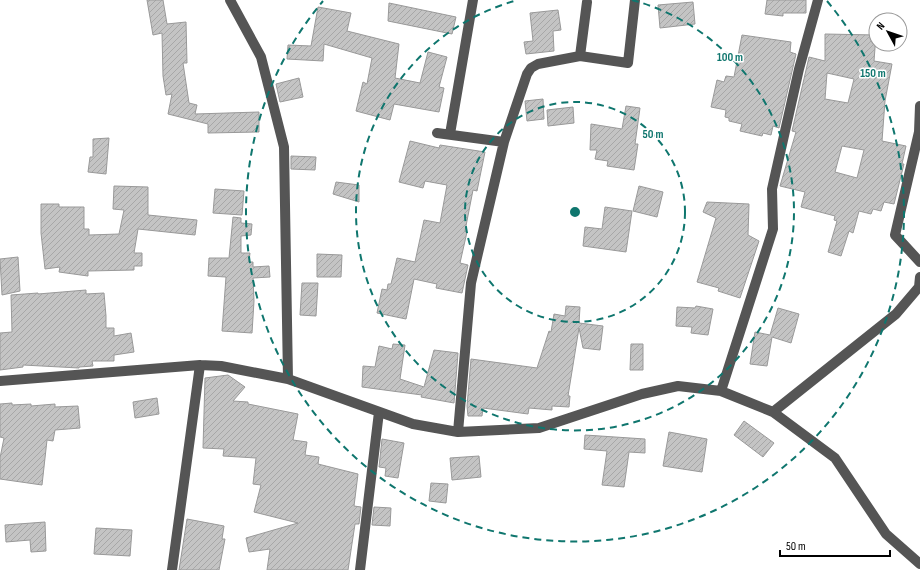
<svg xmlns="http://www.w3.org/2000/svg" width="920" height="570" viewBox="0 0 920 570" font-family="'Sofia Sans Condensed',sans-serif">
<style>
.building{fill:url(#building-hatch);stroke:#999;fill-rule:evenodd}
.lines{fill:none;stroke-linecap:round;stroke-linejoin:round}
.minor{stroke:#555;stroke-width:10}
.ring{fill:none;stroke:#0f766e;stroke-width:2;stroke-dasharray:7 5}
.centre{fill:#0f766e;stroke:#fff;stroke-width:2}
.ring-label{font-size:12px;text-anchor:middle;font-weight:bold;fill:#0f766e;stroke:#fff;stroke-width:3;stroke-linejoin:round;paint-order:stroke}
</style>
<defs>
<pattern id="building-hatch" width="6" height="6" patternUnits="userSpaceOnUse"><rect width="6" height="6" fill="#c4c4c4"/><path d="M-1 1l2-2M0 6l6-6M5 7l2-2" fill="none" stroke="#a7a7a7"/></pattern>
</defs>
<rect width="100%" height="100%" fill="#fff"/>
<path class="building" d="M147 0H163L167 24 186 22 187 63H183L189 103 197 105 195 114 259 112V132L208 133V124L168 114 172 94 166 95 163 76 162 33 153 35Z
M767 0H806V13H783V16L765 14Z
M693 2 695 24 660 28 658 5Z
M389 3 456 17 452 34 388 21Z
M318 7 351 13 347 31 399 44 395 78 420 83 428 52 447 57 439 87 444 88 439 112 394 104 390 120 356 111 363 82 367 84 372 58 324 44 323 61 287 59 288 45 311 46Z
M558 10 561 30 553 31 554 51 526 54 524 42 533 41 530 13Z
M825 34 876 35 874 61 892 64 885 101 882 141 906 146 902 164H904L894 204 884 202 881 211 873 209 871 214 859 211 853 233 849 231 841 256 828 252 837 221 834 220 835 216 801 207 805 192 780 186 796 132 792 131 809 57 825 61ZM827 73 854 79 848 103 825 99ZM842 146 864 150 857 178 835 172Z
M742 35 791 42 790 52 796 54 779 128 773 126 771 135 763 133 762 136 740 131 742 124 729 121V118L725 117 726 110 711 107 717 80 724 82 726 76 734 77Z
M299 78 303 97 280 102 276 84Z
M543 99 544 119 527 121 525 101Z
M626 106 640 108 635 144H638L634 170 607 166 608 161 595 159 597 150H590L591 124 622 129Z
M573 107 574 123 548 126 547 110Z
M109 138 106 174 88 172 90 157H93V139Z
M410 141 439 148 440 145 485 152 477 191 473 190 465 231 467 232 460 263 468 265 462 293 436 288 437 284 414 279 406 319 377 313 382 289 387 290 388 284H391L397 258 415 262 424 220 440 223 447 185 425 181 423 188 399 182Z
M291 156 316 157 315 170 291 169Z
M336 182 359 185V202L333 194Z
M114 186 148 187V215L197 220 195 235 138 229 134 253H142V266H134V270L88 271V276L59 272 60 267 45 269 41 233V204H59V207H84V229H89V235L119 234 124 210 113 209Z
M639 186 663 192 657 217 633 211Z
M215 189 244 191 242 215 213 213Z
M707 202 749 204 748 235 759 241 740 298 718 291 719 288 697 282 716 218 703 212Z
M605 207 632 211 626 252 583 246 585 227 602 229Z
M233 217 241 218V223L252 224 251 235 241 236V253H250L249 262H253V267L269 266 270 277 253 278 254 301 252 333 222 331 226 277 208 276 209 258H229Z
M317 254 342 255 341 277H317Z
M18 257 20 291 2 295 0 259Z
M302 283H318L316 316 300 315Z
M86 290V294L104 293 106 316V328H114V336L131 333 134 352 114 355V361H92L93 366 79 367V368L23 365V367L0 370V333L12 332 11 295 38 293V294Z
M566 306 580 307 579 323 603 326 600 350 583 348 579 328 568 396H570L569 407 552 406V410L529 408 528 414 483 408 482 416H468L467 406 471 359 537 368 549 331 551 332 554 314 565 316Z
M696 306 713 309 708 335 691 333 692 327 676 326 677 307 695 308Z
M778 308 799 314 791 343 772 337 767 366 750 364 755 332 770 335Z
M393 344 405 345 400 379 424 387 434 350 458 353 454 403 421 397 422 395 362 387 363 366 375 367 379 346 392 349Z
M631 344H643V370H630Z
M228 375 245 387 233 401 248 402V404L298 414 293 440 307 442 305 455 319 457 318 464 358 474 354 506 361 507 359 524H355L348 570H267L270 549 249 552 246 538 298 523 254 512 261 485 253 484 256 458 223 456 224 449 203 448 205 378Z
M157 398 159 414 135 418 133 402Z
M12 403V405L31 404V406L55 404V407L78 406 80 428 55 430 53 441 47 440 42 485 0 479V458L4 438 0 437V404Z
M744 421 774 443 763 457 734 435Z
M669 432 707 439 702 472 663 466Z
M585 435 645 439V453L629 452 624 487 602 485 607 451 584 449Z
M382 439 404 443 398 478 385 476 386 468 379 467Z
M479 456 481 477 452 480 450 458Z
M431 483 448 484 446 503 429 501Z
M374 507 391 508 390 526 372 525Z
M187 519 224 526 222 539H225L219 570H179Z
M45 522 46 551 31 552 30 540 6 542 5 525Z
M96 528 132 530 130 556 94 554Z"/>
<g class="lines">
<path class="minor" d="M230 0 261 57 284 147 288 379
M580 56 587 2
M920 106 919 132 895 235 920 262
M437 133 504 142
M450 134 473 0
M0 381 200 365 221 366 288 379 413 424 458 432 539 428 642 394 678 386 721 391 773 412 835 458 886 534 920 564
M721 391 773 229 772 189 799 69 818 0
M773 412 896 314 919 287 920 277
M458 432 471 283 504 142 527 74 531 68 538 64 580 56 628 63 635 0
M172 570 200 365
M360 570 379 412"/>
</g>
<g class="ring">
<circle cx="575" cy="212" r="110"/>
<path d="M632 0A219 219 0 1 1 518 0"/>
<path d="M827 1A329 329 0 1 1 323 1"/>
</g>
<circle cx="575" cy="212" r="6" class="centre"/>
<g class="ring-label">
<text x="730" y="61">100 m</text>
<text x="873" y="77">150 m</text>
<text x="653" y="138">50 m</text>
</g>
<g transform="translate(888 32) rotate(310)"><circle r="19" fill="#ffffff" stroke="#999999"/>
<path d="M0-3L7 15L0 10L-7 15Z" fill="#000000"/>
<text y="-6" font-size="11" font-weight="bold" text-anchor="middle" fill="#000000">N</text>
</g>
<path d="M780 550v6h110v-6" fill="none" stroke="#000000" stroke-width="2"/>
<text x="786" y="550" font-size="12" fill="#000000" stroke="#ffffff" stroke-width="3" paint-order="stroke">50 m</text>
</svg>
